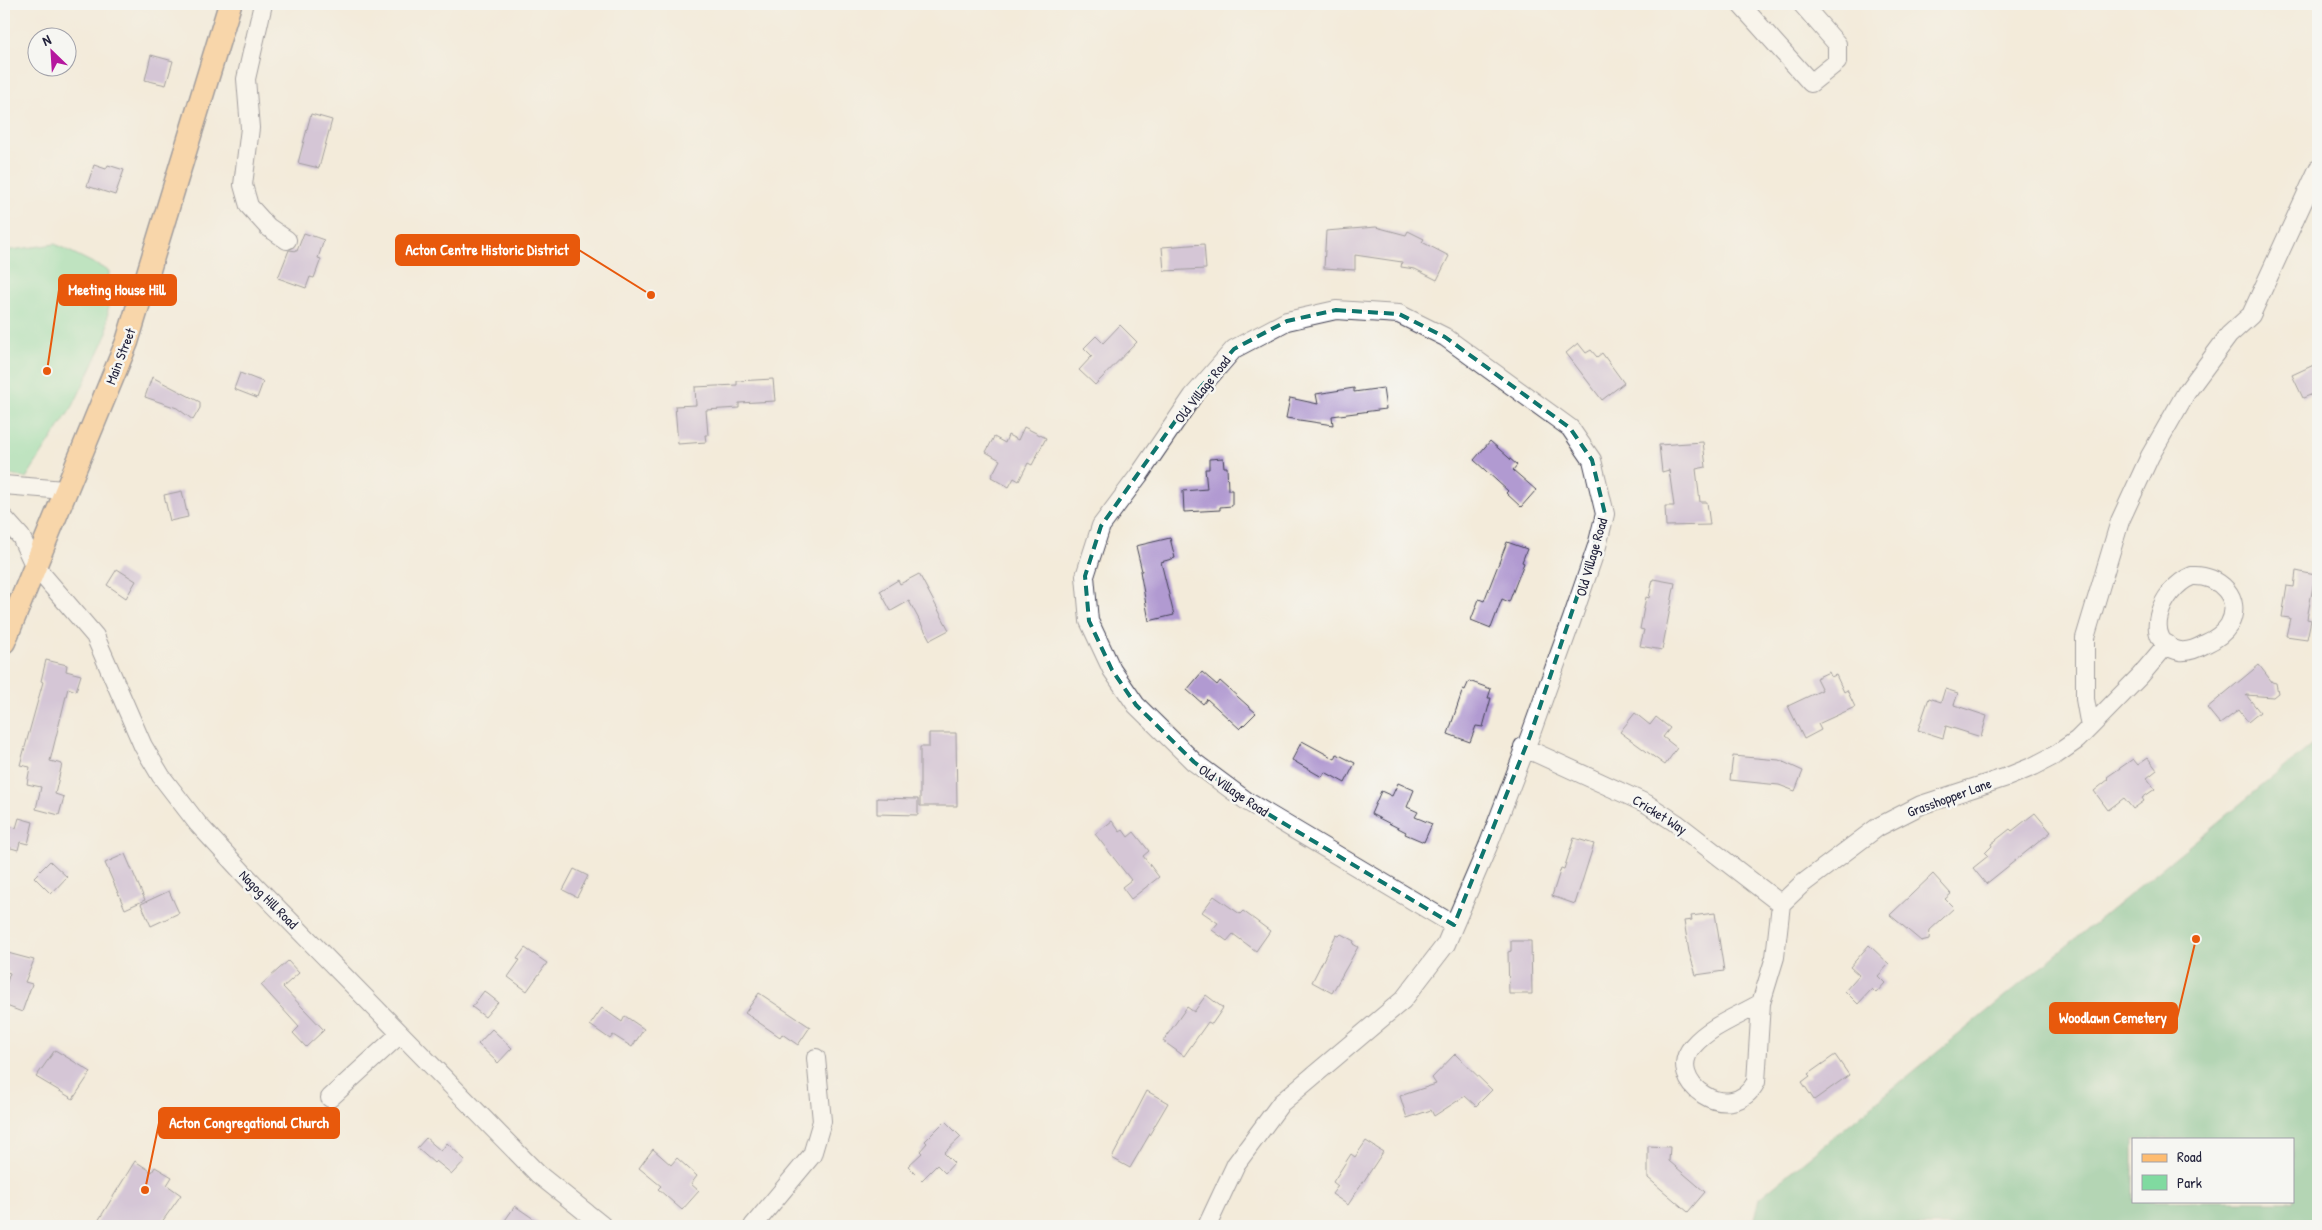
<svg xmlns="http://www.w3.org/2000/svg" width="2322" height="1230" viewBox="0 0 2322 1230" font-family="'Patrick Hand',sans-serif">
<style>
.green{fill:#80daa0;stroke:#517e6e}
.forest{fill:#68ba86;stroke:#456e60;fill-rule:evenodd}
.building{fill:#b19ad1}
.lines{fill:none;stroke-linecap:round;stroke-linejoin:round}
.minor-casing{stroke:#414053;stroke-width:20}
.major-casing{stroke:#414053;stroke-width:25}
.minor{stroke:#fff;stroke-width:18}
.major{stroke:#febc70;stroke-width:22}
.marked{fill:none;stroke:#0f766e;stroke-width:4;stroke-dasharray:10 6;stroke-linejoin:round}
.labels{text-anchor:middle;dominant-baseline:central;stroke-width:5;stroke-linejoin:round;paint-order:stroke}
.street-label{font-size:14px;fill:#22223b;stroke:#f6f6f2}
.leader{fill:none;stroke:#e8590c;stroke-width:2}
.callout-dot{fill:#e8590c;stroke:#f6f6f2;stroke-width:2}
.callout{fill:#e8590c;stroke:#e8590c;stroke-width:2}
.callout-label{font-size:15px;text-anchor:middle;font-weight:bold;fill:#fff}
</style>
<rect width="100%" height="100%" fill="#f6f6f2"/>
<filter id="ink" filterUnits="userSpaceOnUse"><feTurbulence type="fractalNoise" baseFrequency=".02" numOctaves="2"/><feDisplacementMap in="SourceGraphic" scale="10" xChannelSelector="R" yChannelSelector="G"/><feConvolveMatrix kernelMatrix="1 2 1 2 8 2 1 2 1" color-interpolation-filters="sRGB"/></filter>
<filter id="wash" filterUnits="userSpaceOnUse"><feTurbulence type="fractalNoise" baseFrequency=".0096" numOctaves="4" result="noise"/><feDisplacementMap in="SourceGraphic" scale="20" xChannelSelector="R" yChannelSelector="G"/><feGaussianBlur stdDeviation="1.12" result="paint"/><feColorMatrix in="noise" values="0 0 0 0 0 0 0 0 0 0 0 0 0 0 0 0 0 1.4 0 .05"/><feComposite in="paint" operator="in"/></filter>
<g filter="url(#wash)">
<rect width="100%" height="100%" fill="#f3ebda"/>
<path class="green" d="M55 244 109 271 107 335 73 406 26 478 4 474V251Z"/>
<path class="forest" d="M2318 740V1226H1752L1759 1198ZM2133 1139H2293V1201H2133Z"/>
<g id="blocks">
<path class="building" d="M151 55 173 61 166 85 145 80Z
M311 114 332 120 319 168 298 163Z
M94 165 106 169 108 165 124 170 115 195 87 186Z
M1376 227 1406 235 1408 231 1424 239 1422 242 1449 256 1437 280 1415 269 1401 267 1402 262 1355 255V270L1324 268 1326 231Z
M304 233 324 240 318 258 321 259 314 278 310 277 306 288 278 278 289 250 297 251Z
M1204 244 1206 269 1164 271 1162 247Z
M1120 325 1137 342 1095 385 1079 370 1092 356 1084 348 1096 336 1103 343Z
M1578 343 1586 353 1591 350 1597 357 1602 353 1624 383 1602 400 1566 353Z
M2318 363V392L2303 398 2292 375Z
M240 373 263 382 257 398 234 389Z
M152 377 200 402V408L193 420 177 408 145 397Z
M773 379 775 401 739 403V408L706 410 708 435H705L706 442 678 444 675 406 696 405 695 387 737 385V381Z
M1354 388V392L1383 388 1386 409 1332 416 1333 425 1286 418 1290 398 1318 404 1316 394Z
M1024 427 1046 438 1032 465 1028 463 1019 481 1014 478 1009 487 991 477 1000 460 986 452 994 437 1005 443 1008 435 1018 440Z
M1490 441 1517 465 1513 470 1536 490 1521 507 1506 493 1508 491 1474 460Z
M1703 442 1706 467 1696 469 1700 502H1707L1710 525 1666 526 1665 506H1674L1669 470 1662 472 1659 445Z
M1223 458 1224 467H1227L1228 490H1232V506L1220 507V510L1184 512 1183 491 1207 489 1205 469H1209V459Z
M182 491 188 517 170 521 164 495Z
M1170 538 1175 558 1161 562 1174 615 1149 621 1140 571H1142L1136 546Z
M1507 542 1527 549 1522 562 1524 563 1509 602 1502 599 1491 628 1471 620 1479 599 1484 601Z
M117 569 136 581 126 598 107 585Z
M2296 571 2315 575 2307 619 2311 620 2307 639 2286 636 2290 618 2282 617 2287 586 2294 587Z
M919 574 949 630 930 640 909 601 891 611 880 591 898 580 900 584Z
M1653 579 1675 583 1662 650 1640 646 1644 630 1640 629 1646 597 1649 598Z
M46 660 67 665 66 671 81 675 76 691 68 688 50 761 62 764 55 794 64 797 59 815 36 809 41 787 27 784 30 767 20 765 43 682 41 681Z
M2259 665 2272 682 2276 683 2278 693 2273 697 2246 695 2260 712 2248 722 2239 710 2220 724 2207 708Z
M1202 672 1217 685 1220 681 1256 713 1240 729 1207 699 1203 704 1187 690Z
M1829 672 1831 677 1836 675 1844 692 1847 690 1855 707 1818 724 1821 730 1804 739 1788 706 1822 690 1816 678Z
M1469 681 1491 689 1488 698H1491L1483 727 1476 726 1470 742 1448 734 1463 689 1465 690Z
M1945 689 1958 693 1954 705 1987 716 1981 737 1946 726 1943 738 1918 730 1929 698 1941 702Z
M1635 713 1650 725 1656 717 1670 728 1663 737 1677 748 1665 765 1620 732Z
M929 733H956L957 806H920V747H929Z
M1302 741 1335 759 1337 754 1355 763 1345 783 1325 772 1322 777 1292 760Z
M1733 756 1779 760 1803 771 1795 791 1779 785 1730 780Z
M2148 758 2157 770 2147 778 2155 789 2142 798 2144 801 2133 809 2124 798 2108 810 2094 791 2109 779 2107 777 2133 759 2138 765Z
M1398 783 1414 790 1407 807 1418 812 1415 817 1432 824 1424 842 1405 834 1406 832 1371 814 1381 791 1392 796Z
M877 798 918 799V815L877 814Z
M2035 813 2051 832 1986 884 1973 868 1988 856 1985 853 1992 846 1991 844 2010 829 2012 831Z
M19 818 33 822 28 844 20 842 18 850 4 846V825L16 828Z
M1112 821 1120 832 1123 830 1128 837 1134 832 1149 851 1143 856 1159 877 1131 899 1122 887 1131 880 1095 834Z
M1574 838 1594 844 1575 904 1552 896 1561 868 1564 869Z
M125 854 145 900 125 909 105 863Z
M50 861 67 877 51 894 34 877Z
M574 869 588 876 577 897 563 890Z
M1933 874 1951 894 1945 899 1954 908 1930 930 1929 939 1921 941 1890 915Z
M169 891 179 913 151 926 141 904Z
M1214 896 1240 914 1243 911 1270 931 1256 951 1233 934 1227 941 1212 930 1218 923 1202 912Z
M1715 913 1724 971 1696 975 1689 952 1684 921 1692 920 1691 916Z
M1341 934 1354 941 1353 944 1358 947 1332 993 1312 982 1336 935 1339 936Z
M1511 941H1531L1532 994H1509L1508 952 1511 951Z
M1869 945 1889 964 1878 976 1885 983 1876 993 1872 989 1858 1004 1845 991 1859 975 1850 967Z
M525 948 547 963 527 991 508 977 520 960 517 959Z
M4 952 34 960 25 982 32 984 22 1012 4 1005V990L10 973 4 971Z
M288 961 299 973 283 987 324 1030 306 1047 293 1033 299 1027 261 985Z
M484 991 498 1002 485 1017 472 1007Z
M759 993 810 1027 798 1045 782 1034 780 1037 745 1013Z
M1206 995 1223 1008 1212 1024 1208 1022 1184 1056 1163 1041 1187 1007 1194 1012Z
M602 1008 622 1022 625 1016 644 1029 632 1047 613 1035 610 1039 590 1025Z
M492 1029 512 1048 498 1063 478 1044Z
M55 1050 91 1072 73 1099 36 1077Z
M1455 1054 1492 1090 1476 1106 1465 1096 1434 1116 1431 1110 1407 1118 1400 1096 1436 1084 1432 1078Z
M1835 1055 1849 1075 1814 1100 1802 1082 1810 1076 1808 1074Z
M1147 1091 1168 1103 1130 1168 1112 1158Z
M945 1121 961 1137 944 1153 954 1163 945 1173 937 1165 922 1180 908 1166 922 1153 920 1151 927 1143 925 1141Z
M426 1138 441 1151 447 1143 465 1160 452 1174 436 1161 434 1163 417 1148Z
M1366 1141 1383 1152 1348 1205 1332 1194 1338 1186 1333 1182 1351 1154 1355 1157Z
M1648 1146 1670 1147 1669 1161 1705 1192 1688 1212 1648 1178Z
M653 1149 671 1165 677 1158 697 1176 691 1184 699 1191 682 1210 658 1189 661 1186 639 1168Z
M135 1161 152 1172 155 1167 172 1177 167 1185 181 1195 159 1226H95Z
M515 1206 544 1226H501Z"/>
</g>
</g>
<g filter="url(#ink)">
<use href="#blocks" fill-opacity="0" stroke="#414053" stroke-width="1"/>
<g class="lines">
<defs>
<path id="minor" d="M263 4 246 79 250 128 243 185 249 206 268 227 287 240
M1740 4 1811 83 1837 62V44L1802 4
M4 485 64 490
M4 518 21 537 34 565 95 636 143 746 161 776 198 824 245 875 538 1174 603 1226
M2192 576C2218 574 2244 598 2229 625 2224 633 2214 640 2205 644 2198 648 2189 652 2180 651 2140 643 2160 589 2192 576Z
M2090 727 2085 699V638L2120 521 2150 456 2186 393 2229 335 2251 315 2318 169
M1523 747 1647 804 1676 823 1781 904
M1761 1003C1739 1016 1710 1026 1693 1046 1662 1081 1731 1129 1756 1082L1761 1003 1775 957 1781 904 1801 885 1878 827 1921 805 2007 777 2034 766 2057 754 2077 740 2090 727 2140 676 2167 644
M330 1098 400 1034
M753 1226 812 1155 822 1121 816 1058
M1207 1226 1236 1164 1281 1103 1403 1000 1446 944 1454 925 1488 846 1530 736 1572 619 1597 546 1605 514 1592 460 1570 428 1445 337 1399 314 1336 310 1287 321 1234 349 1193 396 1139 475 1101 526 1085 576 1089 621 1112 670 1136 705 1194 762 1248 802 1454 925"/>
<path id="major" d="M4 642 127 342 230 4"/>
</defs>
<use href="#minor" class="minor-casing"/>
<use href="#major" class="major-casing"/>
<use href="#minor" class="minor"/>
<use href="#major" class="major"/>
</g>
</g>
<path d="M0 0H2322V1230H0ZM1336 310 1399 314 1445 337 1570 428 1592 460 1605 514 1530 736 1454 925 1248 802 1194 762 1136 705 1112 670 1089 621 1085 576 1101 526 1193 396 1234 349 1287 321Z" fill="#f3ebda" fill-opacity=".55" fill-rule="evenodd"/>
<path class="marked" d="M1336 310 1399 314 1445 337 1570 428 1592 460 1605 514 1530 736 1454 925 1248 802 1194 762 1136 705 1112 670 1089 621 1085 576 1101 526 1193 396 1234 349 1287 321Z"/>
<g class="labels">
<g class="street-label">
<text transform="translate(120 356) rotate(-69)">Main Street</text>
<text transform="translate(1202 389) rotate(-52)">Old Village Road</text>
<text transform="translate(1591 557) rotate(-74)">Old Village Road</text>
<text transform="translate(1234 790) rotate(34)">Old Village Road</text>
<text transform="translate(1949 797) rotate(-20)">Grasshopper Lane</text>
<text transform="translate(1660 814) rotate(32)">Cricket Way</text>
<text transform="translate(269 899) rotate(45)">Nagog Hill Road</text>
</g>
</g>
<path class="leader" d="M651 295L579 250M47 371L59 290M2196 939L2177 1018M145 1190L159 1123"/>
<g class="callout-dot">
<circle cx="651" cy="295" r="5"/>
<circle cx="47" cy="371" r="5"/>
<circle cx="2196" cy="939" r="5"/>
<circle cx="145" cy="1190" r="5"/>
</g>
<g class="callout">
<rect x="396" y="235" width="183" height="30" rx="5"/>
<rect x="59" y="275" width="117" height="30" rx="5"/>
<rect x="2050" y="1003" width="127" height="30" rx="5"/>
<rect x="159" y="1108" width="180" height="30" rx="5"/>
</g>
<g class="callout-label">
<text x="487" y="255">Acton Centre Historic District</text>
<text x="117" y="295">Meeting House Hill</text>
<text x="2113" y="1023">Woodlawn Cemetery</text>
<text x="249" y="1128">Acton Congregational Church</text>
</g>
<rect width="2322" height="1230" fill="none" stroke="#f6f6f2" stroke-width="20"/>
<rect x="2132" y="1138" width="162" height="65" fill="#f6f6f2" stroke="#a1a1a9"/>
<rect x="2142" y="1154" width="25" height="8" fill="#febc70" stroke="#a1a1a9"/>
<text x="2177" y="1162" font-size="15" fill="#22223b">Road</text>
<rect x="2142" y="1175" width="25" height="15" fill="#80daa0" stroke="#a1a1a9"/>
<text x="2177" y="1188" font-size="15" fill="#22223b">Park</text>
<g transform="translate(52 52) rotate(335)"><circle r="24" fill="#f6f6f2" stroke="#a1a1a9"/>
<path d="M0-4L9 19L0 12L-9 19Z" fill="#b5179e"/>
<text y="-8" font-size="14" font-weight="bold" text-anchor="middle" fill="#22223b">N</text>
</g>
</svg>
